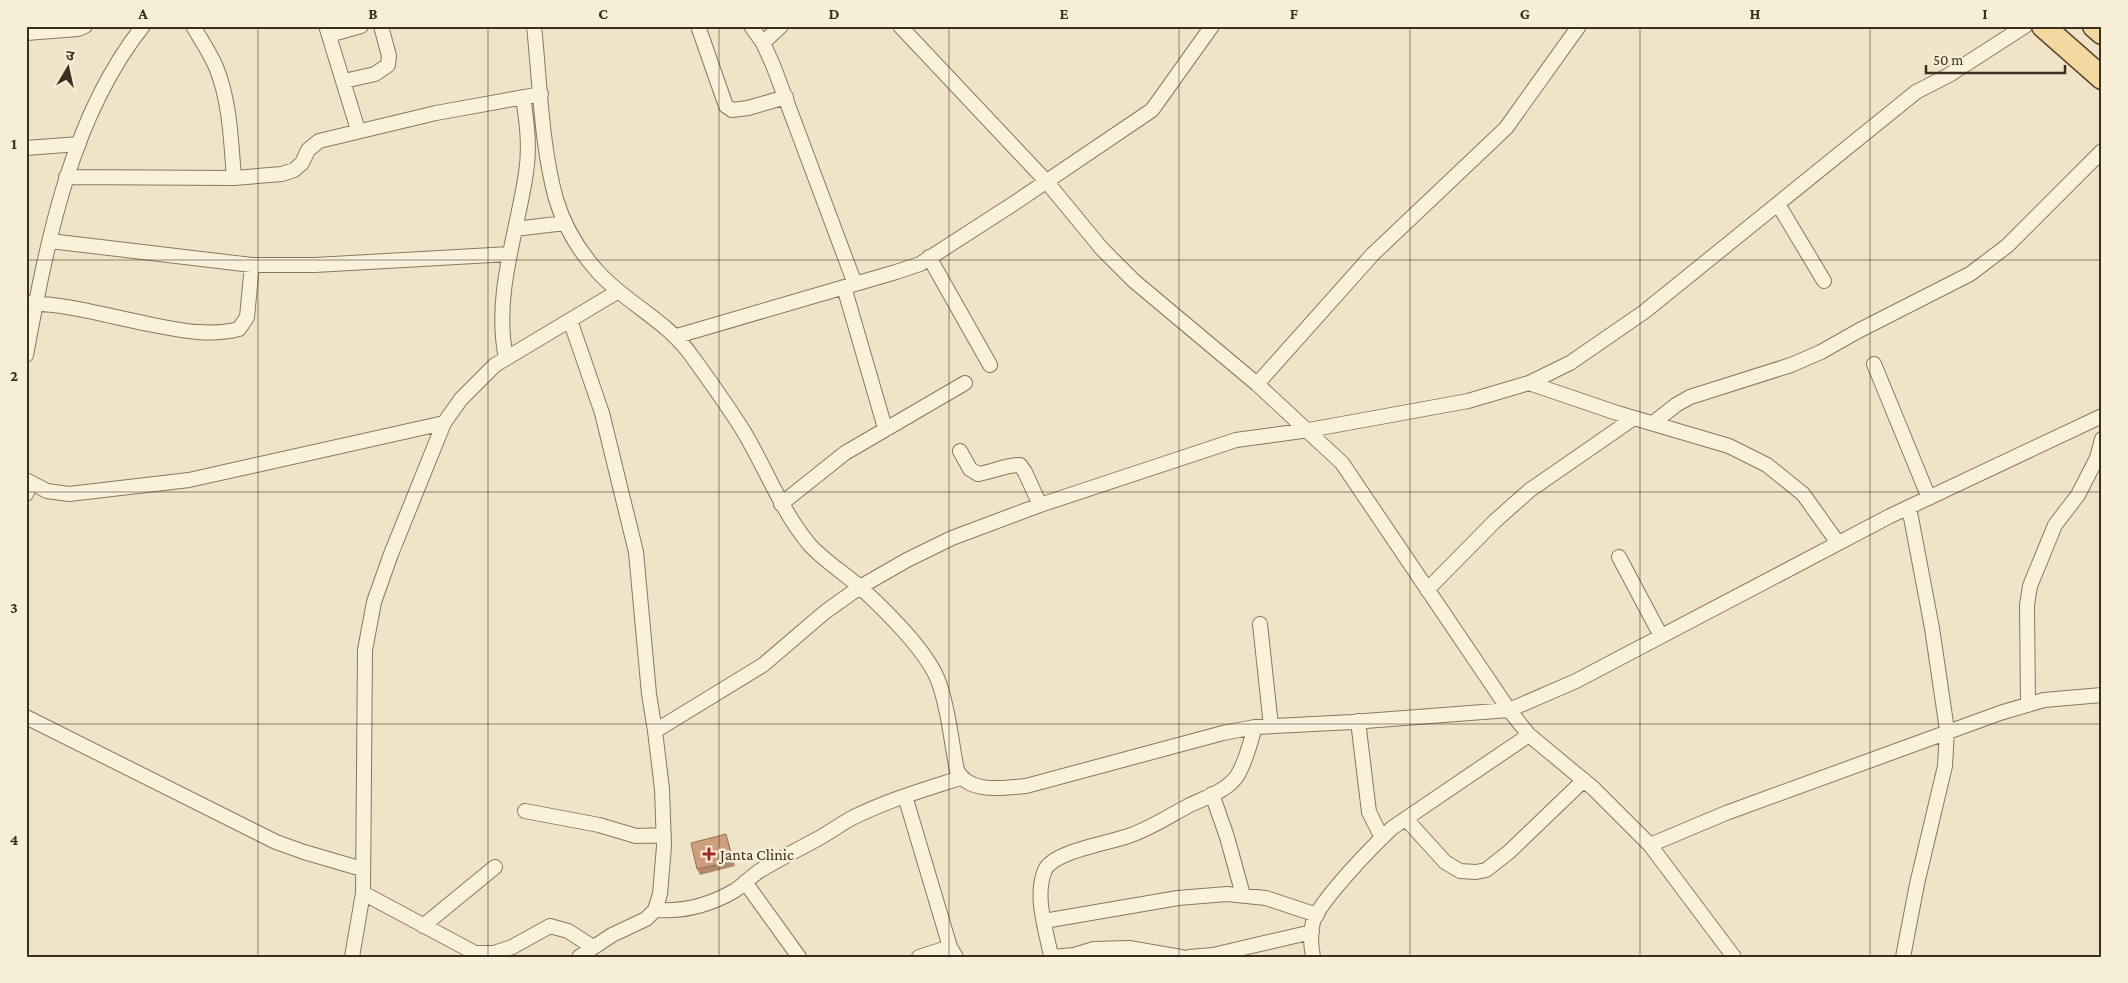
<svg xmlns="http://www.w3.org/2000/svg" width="2128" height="983" viewBox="0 0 2128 983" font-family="'Crimson Pro','Noto Sans Devanagari',serif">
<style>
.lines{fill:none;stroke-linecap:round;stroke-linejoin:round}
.street-casing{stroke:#8d765c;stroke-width:16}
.primary-casing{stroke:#5b4430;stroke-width:25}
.street{stroke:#faf1dc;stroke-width:14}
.primary{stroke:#f3d9a0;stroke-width:22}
.wall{fill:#b2896c}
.building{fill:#cf9f7d;stroke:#916f58}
.grid{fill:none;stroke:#3d2e20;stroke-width:1;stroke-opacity:0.55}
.poi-dot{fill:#9e2a2b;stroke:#f7eed8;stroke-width:2}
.labels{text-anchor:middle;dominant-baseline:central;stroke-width:5;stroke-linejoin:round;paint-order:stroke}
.poi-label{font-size:16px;fill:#3d2e20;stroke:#f7eed8;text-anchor:start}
.neatline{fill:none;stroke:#3d2e20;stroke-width:2}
.grid-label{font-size:16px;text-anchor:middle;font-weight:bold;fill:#3d2e20}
</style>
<rect width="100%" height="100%" fill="#f0e4c8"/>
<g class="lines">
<defs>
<path id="street" d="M193 26C201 40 210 53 216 67 230 101 231 141 234 178
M326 26 358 130
M534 26C540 82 541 145 556 199 564 226 580 252 598 272 626 303 667 321 691 355 709 380 728 406 744 432 766 469 781 510 809 544 823 560 844 573 860 587 884 609 929 653 939 683 949 710 951 742 957 770 968 794 1004 788 1026 786L1223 733 1255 727 1352 722 1509 710 1576 681 1890 516 2102 416
M698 26 726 106 732 110 748 108 786 97
M751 26 763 43 773 65 855 284
M900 26 1046 181 1102 249 1134 281 1257 384 1342 463 1509 710 1529 735 1593 788 1650 845 1734 957
M26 33 78 29 85 26
M329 35 361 26
M763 43 781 26
M344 81 375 74 388 65 389 56 381 26
M26 148 79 144
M66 177 234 178 282 174 294 170 302 163 308 150 319 141 436 113 541 94
M1778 204 1824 281
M515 229 565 223
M50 241 252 265H315L510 254
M929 257 990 365
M844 287 885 428
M27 303C68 304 108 316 148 324 179 330 208 337 239 329L247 317 252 265
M570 320 602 413 636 552 649 694 655 731 662 789 664 846 660 894 655 910 646 919 612 935 579 957
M677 336 896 272 920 264 1013 204 1152 110 1212 26
M26 355C47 243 70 118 143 26
M506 358C493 296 517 234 526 173 530 148 527 123 523 97
M1874 364 1929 498
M1529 383 1617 413 1729 446 1767 465 1803 494 1838 543
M1257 384 1373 254 1506 128 1579 26
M1653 423 1676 405 1690 397 1791 365 1821 352 1858 331 1970 274 2007 246 2102 151
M960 451 970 469 978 474C992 472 1005 465 1020 465L1025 472 1040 505
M26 480 47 491 69 494 189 480 444 423
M26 494 31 483
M781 504 845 453 965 383
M1619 557 1661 636
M1427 590 1495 521 1530 490 1634 418
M1260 624 1271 726
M2028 705 2027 605 2030 586 2055 525 2078 495 2097 458 2102 439
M26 717 276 842 304 852 362 869
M1358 721 1369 812 1382 838
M655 731 763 665 825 612 860 587 907 560 952 538 1040 505 1236 440 1309 430 1468 401 1529 383 1570 363 1644 312 1916 92 1949 75 2025 26
M1212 794 1227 837 1243 895
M905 796 950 947 956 957
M525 811 599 825 636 836 664 835
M1406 819 1445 862 1460 871 1476 872 1486 870 1509 852 1584 780
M1650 845 1726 813 2000 713 2044 700 2102 695
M745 882 799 957
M363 893 475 953H494L512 947 550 926 568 931 593 947
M655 910C683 912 710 905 734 891 744 885 751 876 761 870 781 858 801 848 821 837 831 831 840 825 850 819 885 801 923 790 960 778
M1044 921 1178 898 1227 894 1266 898 1317 915
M423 926 495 867
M1051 956C1046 930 1034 896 1045 870 1053 851 1111 843 1131 835 1151 828 1169 816 1188 806 1204 798 1227 791 1237 776 1246 762 1250 743 1255 727
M352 957 363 893 365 650 374 602 391 554 444 423 461 399 495 365 617 292
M919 957 950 947
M1051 957 1074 955 1094 949 1129 948 1181 957
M1189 957 1213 955 1312 932
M1313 957C1311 946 1310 933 1313 922 1320 900 1374 845 1392 828L1529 735
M1903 957 1917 884 1945 766 1947 730 1932 628 1909 507"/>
<path id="primary" d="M2043 26 2102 78
M2094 26 2102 33"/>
</defs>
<use href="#street" class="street-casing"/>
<use href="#primary" class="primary-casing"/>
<use href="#street" class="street"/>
<use href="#primary" class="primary"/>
</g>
<path class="wall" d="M728 840 735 866 700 875 697 869Z"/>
<path class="building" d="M726 834 733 861 697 869 691 843Z"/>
<path class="grid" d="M258 26V957M488 26V957M719 26V957M949 26V957M1179 26V957M1410 26V957M1640 26V957M1870 26V957M26 260H2102M26 492H2102M26 724H2102"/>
<path class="poi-dot" d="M706.5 846.5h5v5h5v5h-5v5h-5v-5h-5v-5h5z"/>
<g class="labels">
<g class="poi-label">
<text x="720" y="854">Janta Clinic</text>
</g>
</g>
<rect width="2128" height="983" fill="none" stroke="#f7eed8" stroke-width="55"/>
<g transform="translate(68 68) rotate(9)" stroke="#f7eed8" stroke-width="4" paint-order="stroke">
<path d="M0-4L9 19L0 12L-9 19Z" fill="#3d2e20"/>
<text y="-8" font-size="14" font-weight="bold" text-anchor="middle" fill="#3d2e20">उ</text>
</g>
<path d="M1926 65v8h139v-8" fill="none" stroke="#3d2e20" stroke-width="2.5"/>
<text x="1933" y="65" font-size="15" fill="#3d2e20" stroke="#f7eed8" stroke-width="4" paint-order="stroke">50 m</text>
<rect x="28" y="28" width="2072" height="928" class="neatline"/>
<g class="grid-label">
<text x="143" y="19">A</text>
<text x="373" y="19">B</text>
<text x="603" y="19">C</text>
<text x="834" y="19">D</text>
<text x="1064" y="19">E</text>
<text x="1294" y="19">F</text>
<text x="1525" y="19">G</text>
<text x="1755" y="19">H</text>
<text x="1985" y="19">I</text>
<text x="14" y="149">1</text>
<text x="14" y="381">2</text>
<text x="14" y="613">3</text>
<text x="14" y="845">4</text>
</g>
</svg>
